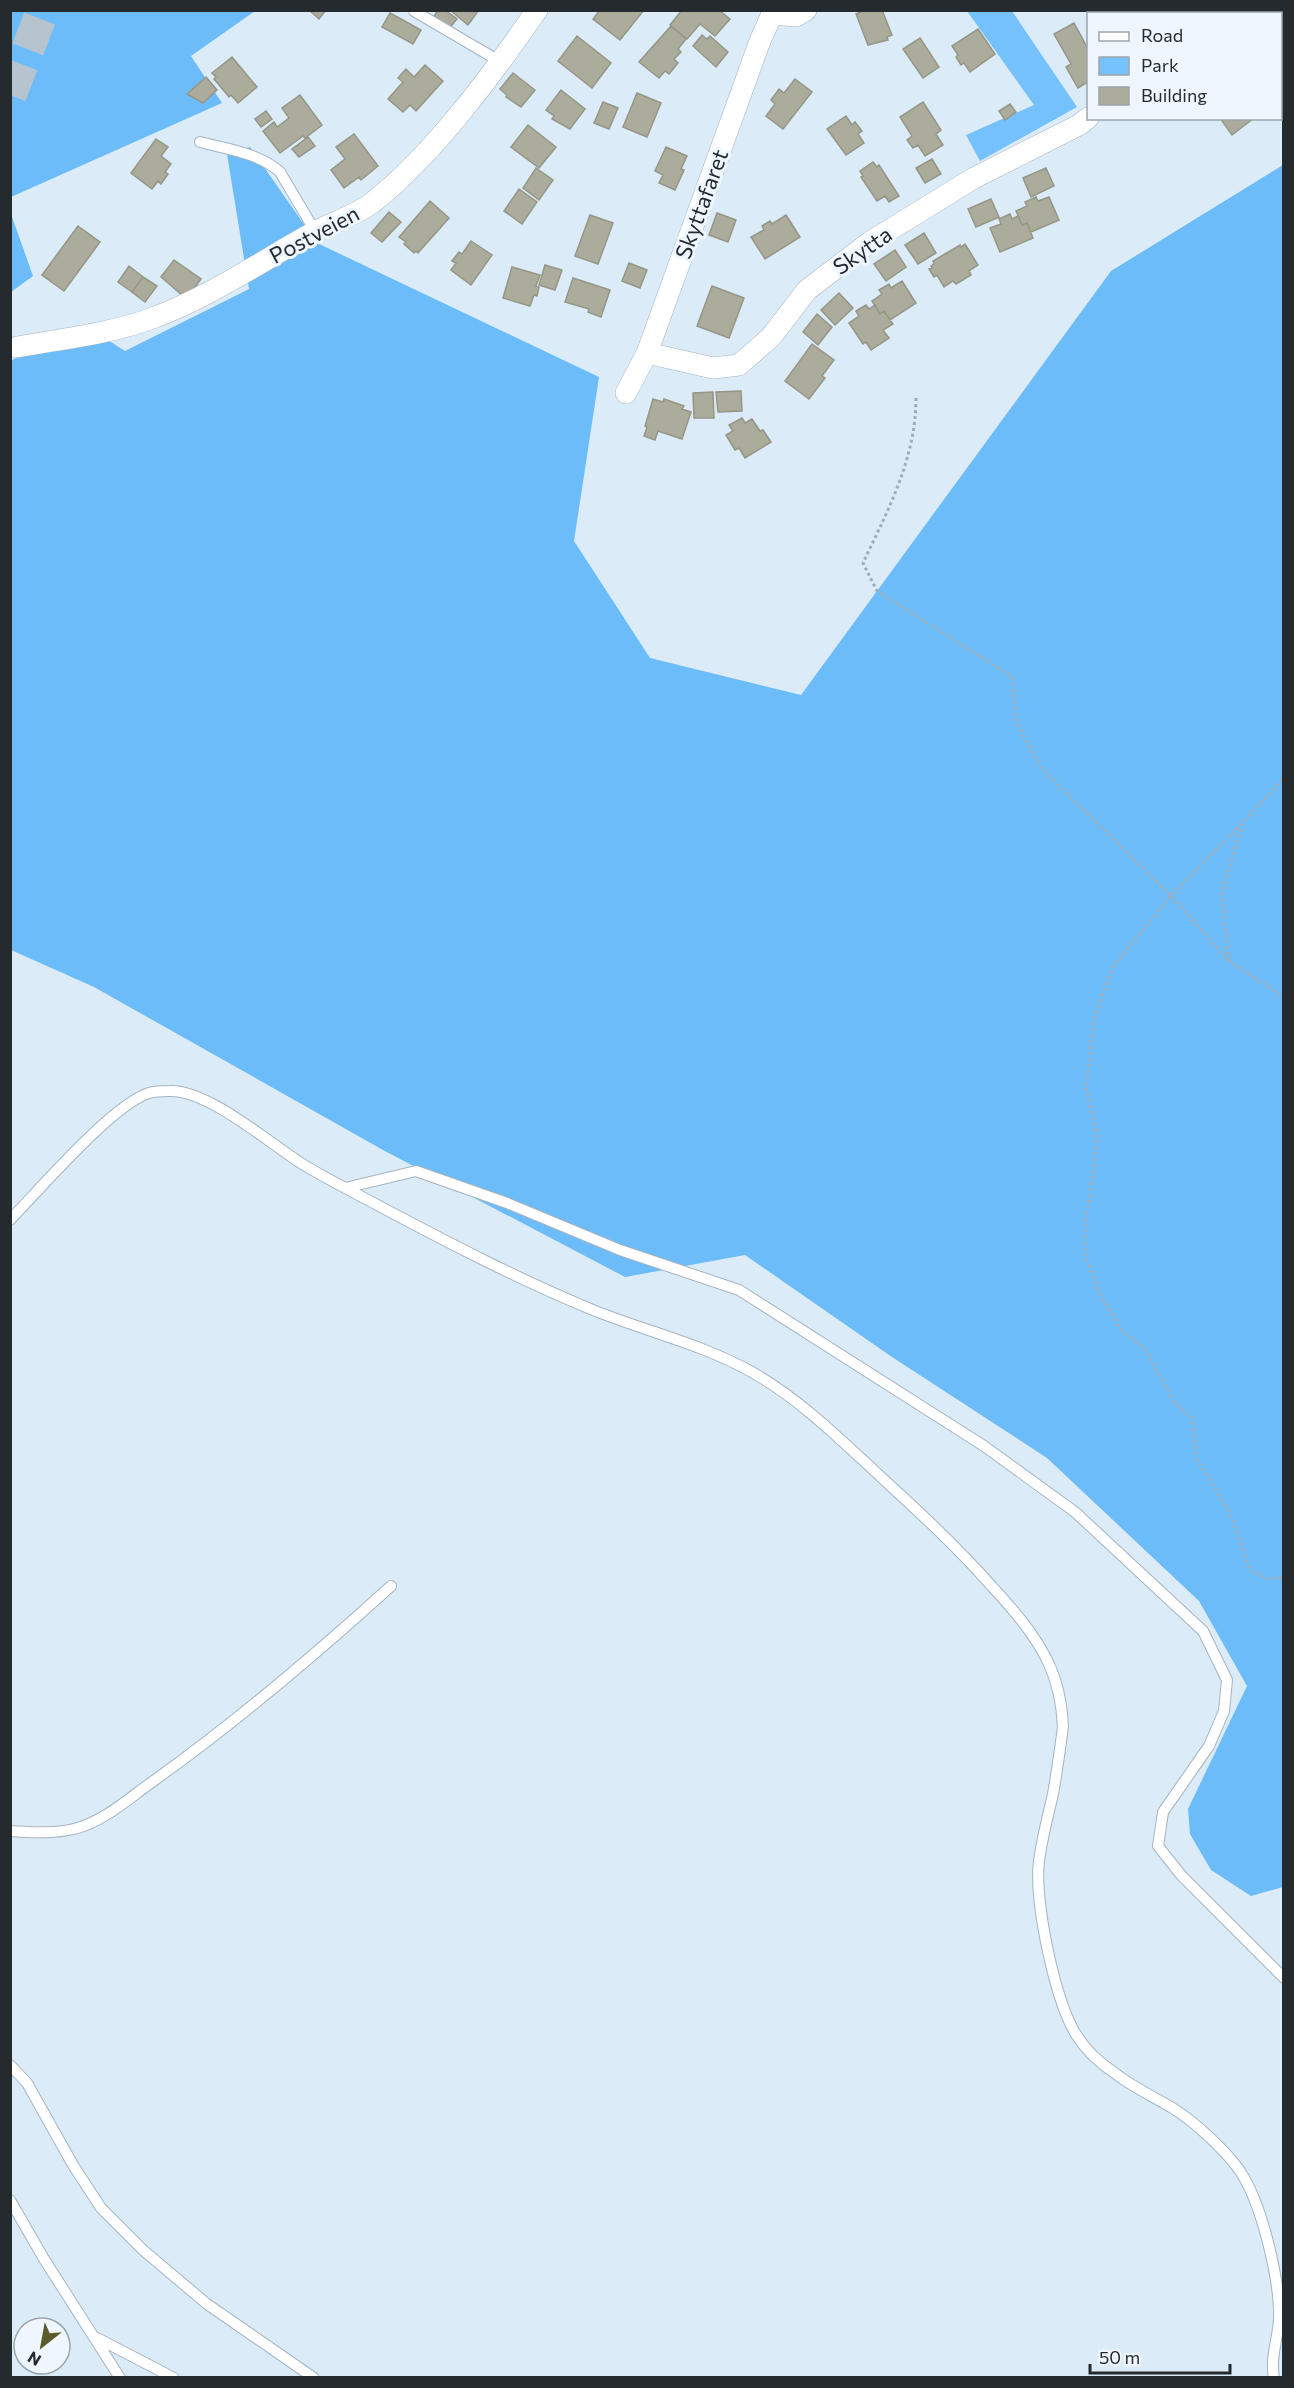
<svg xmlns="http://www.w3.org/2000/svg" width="1294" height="2388" viewBox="0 0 1294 2388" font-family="Commissioner,sans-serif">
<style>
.green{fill:#74c1fd}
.forest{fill:#6bbcf9}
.building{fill:#abac9b;stroke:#959686;stroke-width:1.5}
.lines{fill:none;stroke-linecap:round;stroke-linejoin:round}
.trunk-tunnel{stroke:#b6c4d0;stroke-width:33;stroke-dasharray:33 16;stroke-linecap:butt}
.service-casing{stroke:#a5b4c0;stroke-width:12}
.minor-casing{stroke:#a5b4c0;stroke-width:22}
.path{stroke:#a0adb7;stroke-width:3;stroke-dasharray:3 3;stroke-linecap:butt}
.service{stroke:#fff;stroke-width:10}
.minor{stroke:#fff;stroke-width:21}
.labels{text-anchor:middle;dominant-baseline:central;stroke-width:6;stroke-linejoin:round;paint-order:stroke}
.street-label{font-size:22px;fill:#242a2e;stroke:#eef7ff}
</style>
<rect width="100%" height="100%" fill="#dbebf8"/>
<path class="green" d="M967 11H1012L1077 107 980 161 966 135 1034 105Z"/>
<path class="forest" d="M11 11H255L191 56 222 103 11 197Z
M250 147 317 243 599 377 574 541 650 658 801 695 1111 271 1283 165V1887L1251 1896 1211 1870 1190 1834 1188 1809 1247 1686 1199 1601 1047 1458 892 1357 745 1255 625 1277 383 1150 94 987 11 950V361L19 356 100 335 125 351 249 289 227 154Z
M11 214 33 276 11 292H10Z"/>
<path class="building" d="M309 10H326L319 19Z
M438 10H445L457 19 448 30 433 18Z
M450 10H479L468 25Z
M600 10H644L620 40 593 19Z
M682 10H719L730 19 715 36 700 24 687 39 670 25Z
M865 10H882L892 35 887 37 888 40 868 45 856 14Z
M1103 10H1129L1130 13 1105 14Z
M390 13 421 30 413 44 382 27Z
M1074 23 1088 49V82L1078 88 1066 67 1071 64 1054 34Z
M671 26 686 39 678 49 681 52 674 59 678 63 669 74 665 71 659 78 639 62Z
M978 29 995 54 970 72 964 63 961 65 956 57 958 55 952 46Z
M1284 29V58L1280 54V31Z
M702 35 707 39 710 36 728 52 716 67 693 46Z
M577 36 611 63 592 88 558 61Z
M920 38 939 67 923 78 903 49Z
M232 57 257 87 238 103 231 95 229 97 214 79 216 77 212 73Z
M425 65 443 81 416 111 410 105 403 112 388 99 403 82 398 78 406 69 414 77Z
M513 73 535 90 521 107 506 97 507 95 500 89Z
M206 77 217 90 203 103 187 94Z
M795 79 812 92 783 129 766 116 775 104 771 100 779 89 784 93Z
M561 90 585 109 570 129 552 119 554 116 546 110Z
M637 93 661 103 647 137 623 127Z
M300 95 322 125 305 138 303 136 280 153 263 131 274 122 277 127 289 118 282 108Z
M603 102 618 108 609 129 594 123Z
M923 102 941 130 936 134 943 145 925 156 918 145 913 148 907 140 912 136 900 117Z
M1010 104 1016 112 1005 120 999 111Z
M266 111 272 119 261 127 255 119Z
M846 116 852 125 855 122 862 131 858 134 864 143 846 155 827 129Z
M1220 118H1254L1232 135Z
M528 125 556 147 539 168 511 147Z
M354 134 378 166 361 180 359 177 344 188 331 170 345 159 336 147Z
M308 137 315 146 299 157 292 149Z
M156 139 168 147 161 156 171 164 165 172 168 174 161 184 158 181 152 189 131 173Z
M666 147 687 156 681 169 684 170 675 190 659 183 663 175 655 171Z
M932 159 941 174 925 183 916 168Z
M873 162 877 167 879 165 899 196 889 202 885 196 877 201 861 177 863 176 860 171Z
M536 168 553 180 539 200 523 188Z
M1046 168 1054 186 1031 197 1023 178Z
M519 189 537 202 522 224 504 211Z
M1036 197 1038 201 1049 197 1059 220 1031 232 1027 223 1022 225 1016 211 1027 206 1025 202Z
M991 199 999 217 976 227 968 209Z
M430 201 449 218 418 253 416 251 414 253 404 244 406 242 399 237Z
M389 212 401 222 382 242 371 233Z
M717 213 736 220 728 242 709 235Z
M1010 214 1012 219 1018 216 1022 225 1027 223 1033 238 1000 252 990 228 1001 224 999 219Z
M590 215 613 223 598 264 575 256Z
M786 215 800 237 765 259 751 237 764 230 762 226 770 221 772 224Z
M78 226 100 242 64 291 42 275Z
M924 233 936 253 918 264 905 245Z
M471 241 492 255 471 285 451 270 456 263 452 261 459 252 462 254Z
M965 244 978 265 969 271 971 275 956 284 953 281 944 287 937 275 934 277 929 269 932 268 931 266 934 264 933 261 960 245 961 247Z
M895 250 906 267 886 281 874 264Z
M174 260 201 279 191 293 183 296 161 277Z
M629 263 647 270 640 288 622 281Z
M545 265 562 270 555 290 539 285Z
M129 266 143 277 132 292 118 282Z
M512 267 540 275 536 286 539 287 537 296 534 295 530 306 503 298Z
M143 277 157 286 145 302 132 292Z
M573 278 610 290 601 317 588 312 589 309 565 302Z
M902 281 916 303 890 320 884 311 880 314 872 301 882 294 879 290 889 284 891 288Z
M712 286 744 298 729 338 697 326Z
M839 293 853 308 835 325 821 310Z
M866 305 869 309 875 305 880 314 884 311 893 324 883 330 889 338 871 350 866 342 863 344 849 323 859 316 856 311Z
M817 314 832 327 818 345 803 332Z
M812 344 834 360 822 376 825 378 809 399 785 381Z
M741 391 742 411 718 412 716 392Z
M713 392 714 418H694L693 393Z
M653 399 663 402 664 399 684 406 682 409 691 412 682 439 658 431 655 440 644 436 647 427 645 426Z
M742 418 745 423 752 419 760 431 763 430 771 442 745 458 739 448 735 450 726 435 733 431 729 425Z"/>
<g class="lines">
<path class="trunk-tunnel" d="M10 95 43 10"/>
<defs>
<path id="service" d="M414 11 501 62
M200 142C227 149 259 153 280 172L315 231
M345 1188 416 1171 507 1203 620 1250 739 1290 984 1446 1075 1512 1203 1631 1227 1680 1224 1711 1209 1746 1163 1812 1158 1846 1181 1875 1284 1978
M10 1220C40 1189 113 1104 149 1093 155 1091 163 1091 169 1091 208 1089 270 1144 304 1165 329 1180 355 1193 381 1207 451 1244 520 1280 593 1310 645 1331 701 1344 750 1371 799 1398 841 1440 881 1477 918 1511 954 1544 987 1581 1010 1606 1033 1631 1048 1662 1058 1683 1062 1704 1063 1727 1060 1749 1057 1772 1053 1794 1048 1816 1042 1838 1039 1861 1034 1901 1055 2002 1077 2036 1087 2052 1101 2064 1116 2074 1134 2088 1155 2097 1174 2109 1195 2122 1226 2151 1240 2171 1262 2204 1280 2280 1279 2319 1278 2339 1270 2357 1274 2378
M10 1831C31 1832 53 1834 74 1829 103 1822 128 1799 152 1782 236 1722 314 1656 391 1586
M10 2065 27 2083 73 2165 101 2208 143 2250 207 2304 314 2378
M10 2200 44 2259 120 2378
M97 2338 174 2378"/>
<path id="minor" d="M772 14 796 16 806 10
M1224 14 1228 10
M17 347C61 339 108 334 150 319 205 299 256 265 307 236 327 224 353 217 372 203 434 154 492 75 537 10
M647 353 713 368 739 365 771 337 807 290 870 242 974 178 1079 125 1088 118
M626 393 647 353 760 41 772 14 771 10"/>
</defs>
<use href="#service" class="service-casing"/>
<use href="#minor" class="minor-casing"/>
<path class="path" d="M916 398C916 458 888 510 863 563L877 591 1012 677 1016 722 1042 769 1171 896 1229 961 1284 997
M1242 823 1171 896 1112 968 1094 1020 1086 1089 1097 1134 1094 1169 1085 1224V1255L1101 1296 1122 1330 1145 1349 1175 1404 1192 1418 1197 1459 1230 1513 1250 1570 1268 1579 1284 1577
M1229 961 1222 893 1242 823 1284 778"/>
<use href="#service" class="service"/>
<use href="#minor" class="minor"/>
</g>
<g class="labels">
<g class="street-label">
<text transform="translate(701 204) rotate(-70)">Skyttafaret</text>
<text transform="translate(314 234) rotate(-28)">Postveien</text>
<text transform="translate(862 250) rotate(-35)">Skytta</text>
</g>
</g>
<rect width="1294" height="2388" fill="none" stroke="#242a2e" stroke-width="24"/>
<rect x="1087" y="12" width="195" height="108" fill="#eef7ff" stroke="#9da5ab" stroke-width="1.5"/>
<rect x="1099" y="32" width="30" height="9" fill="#ffffff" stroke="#9da5ab" stroke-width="1.5"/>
<text x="1141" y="42" font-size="18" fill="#242a2e">Road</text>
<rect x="1099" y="57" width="30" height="18" fill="#74c1fd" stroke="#9da5ab" stroke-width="1.5"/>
<text x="1141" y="72" font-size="18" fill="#242a2e">Park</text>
<rect x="1099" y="87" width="30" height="18" fill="#abac9b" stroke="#9da5ab" stroke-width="1.5"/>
<text x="1141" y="102" font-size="18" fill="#242a2e">Building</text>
<g transform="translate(42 2346) rotate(211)"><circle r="28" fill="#eef7ff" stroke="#9da5ab" stroke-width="1.5"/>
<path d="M0-4.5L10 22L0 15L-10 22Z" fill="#5b5c29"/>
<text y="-9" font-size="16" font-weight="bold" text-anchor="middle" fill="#242a2e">N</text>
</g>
<path d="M1090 2364v9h140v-9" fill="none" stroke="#242a2e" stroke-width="3"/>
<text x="1099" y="2364" font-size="18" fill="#242a2e" stroke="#eef7ff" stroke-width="4.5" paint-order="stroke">50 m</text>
</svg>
